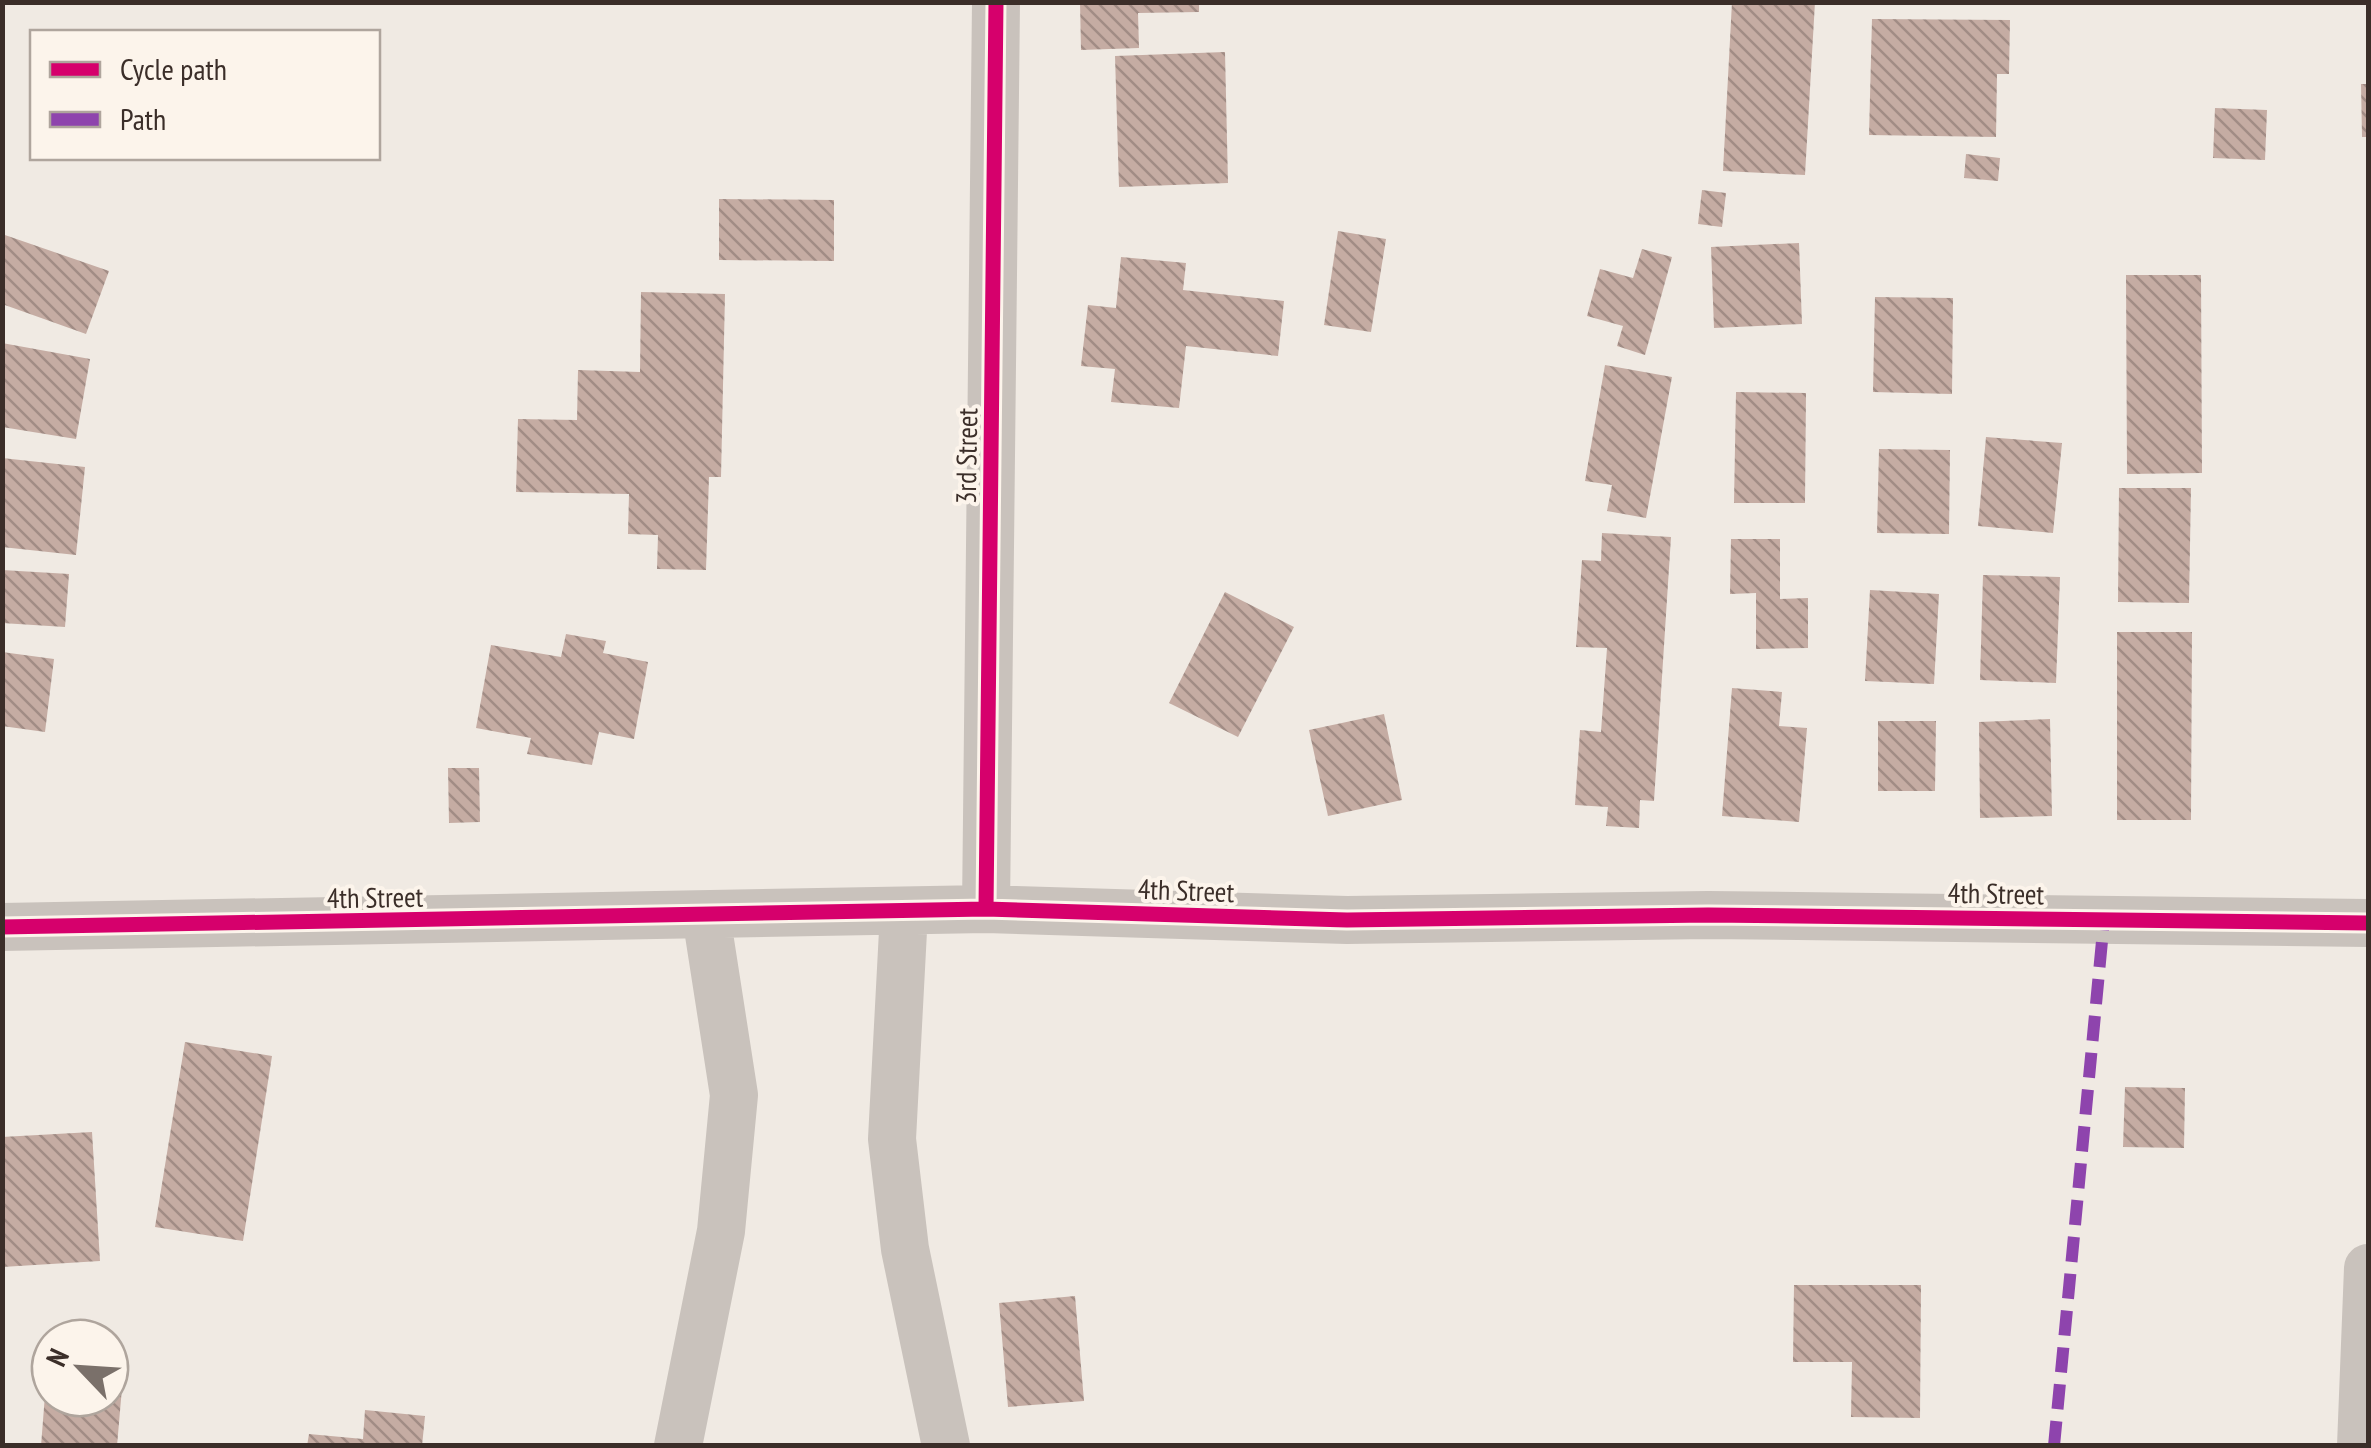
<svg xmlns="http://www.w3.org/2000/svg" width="2371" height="1448" viewBox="0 0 2371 1448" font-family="'PT Sans Narrow',sans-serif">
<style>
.building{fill:url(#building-back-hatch)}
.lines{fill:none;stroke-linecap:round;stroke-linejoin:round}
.street{stroke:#c9c2bc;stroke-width:48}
.quiet{stroke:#8e44ad;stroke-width:12;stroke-dasharray:25 12;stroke-linecap:butt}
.cycleway-casing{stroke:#fcf4eb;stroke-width:21}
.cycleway{stroke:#d6006c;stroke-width:15}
.labels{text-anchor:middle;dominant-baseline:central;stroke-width:8;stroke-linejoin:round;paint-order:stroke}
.street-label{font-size:28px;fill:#3b2e29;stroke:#fcf4eb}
</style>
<defs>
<pattern id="building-back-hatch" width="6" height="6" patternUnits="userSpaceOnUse" patternTransform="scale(2.5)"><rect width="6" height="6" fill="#c5aca3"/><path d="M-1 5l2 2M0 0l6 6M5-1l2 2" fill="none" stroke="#a18c85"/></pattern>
</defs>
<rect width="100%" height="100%" fill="#f0eae3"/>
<path class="building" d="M1080 2H1199V12L1138 13 1139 48 1081 50Z
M1732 2H1815L1805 175 1723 171Z
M1872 19 2010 20 2009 74H1997L1996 137 1869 135Z
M1225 52 1228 183 1119 187 1115 56Z
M2361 84H2368V137H2362Z
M2215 108 2267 110 2265 160 2213 158Z
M1966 154 2000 158 1998 181 1964 178Z
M1702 190 1726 193 1722 227 1698 224Z
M719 199 834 200V261L719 260Z
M1338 231 1386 239 1371 332 1324 325Z
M2 234 109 271 86 334 2 304Z
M1799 243 1802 324 1714 328 1711 247Z
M1642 249 1672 257 1645 355 1617 346 1623 326 1587 316 1600 269 1633 278Z
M1121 257 1186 263 1183 290 1284 301 1278 356 1186 346 1179 408 1111 402 1115 369 1081 366 1088 305 1116 308Z
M2126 275H2201L2202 473 2127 474Z
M641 292 725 294 721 477H709L706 570 657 569 658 535 628 534 629 494 516 492 518 419 577 420 578 370 640 372Z
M1875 297 1953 298 1952 394 1873 392Z
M2 343 90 359 76 439 2 427Z
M1605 365 1672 377 1646 518 1607 511 1612 485 1585 481Z
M1736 392 1806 393 1805 503H1734Z
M1986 437 2062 443 2053 533 1978 526Z
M1879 449 1950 450 1949 534 1877 533Z
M2 458 85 467 76 555 2 547Z
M2119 488H2191L2189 603 2118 602Z
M1602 533 1671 537 1654 801 1640 800 1639 828 1606 826 1608 807 1575 805 1580 730 1601 732 1607 648 1576 647 1582 560 1601 561Z
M1731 539H1780V599L1808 598V648L1756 649V593L1730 594Z
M2 570 69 574 65 627 2 623Z
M1983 575 2060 577 2056 683 1980 680Z
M1870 590 1939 594 1934 684 1865 681Z
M1225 592 1294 627 1238 737 1169 703Z
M2117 632H2192L2191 820H2117Z
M566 634 606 641 603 653 648 662 634 739 599 732 592 765 527 754 531 738 476 728 491 645 561 657Z
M2 652 54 659 45 732 2 726Z
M1732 688 1782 692 1779 726 1807 728 1799 822 1722 816Z
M1384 714 1402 800 1328 816 1309 730Z
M2050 719 2052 816 1980 818 1979 722Z
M1878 721H1936L1935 791H1878Z
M448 768H479L480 822 449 823Z
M185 1042 272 1056 243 1241 155 1227Z
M2125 1087 2185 1088 2184 1148 2123 1147Z
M92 1132 100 1261 2 1267V1137Z
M1794 1285H1921L1920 1418 1851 1417 1852 1362H1793Z
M1075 1296 1084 1401 1008 1407 999 1303Z
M47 1369H50V1398H110V1375L123 1376 117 1446H41Z
M365 1410 425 1416 422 1446H307L309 1434 363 1439Z"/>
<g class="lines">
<path class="street" d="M986 909 996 2
M904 912 892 1139 905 1249 946 1446
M2 927 986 909 1347 920 1708 915 2368 923
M678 1446 721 1231 734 1095 706 915
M2361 1446 2368 1268"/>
<path class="quiet" d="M2054 1446 2104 920"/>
<defs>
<path id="cycleway" d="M986 909 996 2
M2 927 986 909 1347 920 1708 915 2368 923"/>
</defs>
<use href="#cycleway" class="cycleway-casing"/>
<use href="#cycleway" class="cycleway"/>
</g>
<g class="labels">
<g class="street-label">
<text transform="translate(966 456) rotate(-89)">3rd Street</text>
<text transform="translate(1186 890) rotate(2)">4th Street</text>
<text transform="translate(1996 893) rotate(1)">4th Street</text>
<text transform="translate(375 897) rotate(-1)">4th Street</text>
</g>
</g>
<rect width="2371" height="1448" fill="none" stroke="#3b2e29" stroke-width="10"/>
<rect x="30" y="30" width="350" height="130" fill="#fcf4eb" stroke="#afa59d" stroke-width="2.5"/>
<rect x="50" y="62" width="50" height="15" fill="#d6006c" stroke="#afa59d" stroke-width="2.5"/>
<text x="120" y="80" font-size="30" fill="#3b2e29">Cycle path</text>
<rect x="50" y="112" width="50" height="15" fill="#8e44ad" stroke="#afa59d" stroke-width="2.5"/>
<text x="120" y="130" font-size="30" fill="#3b2e29">Path</text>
<g transform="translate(80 1368) rotate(295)"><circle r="48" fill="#fcf4eb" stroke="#afa59d" stroke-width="2.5"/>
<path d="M0-8L18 38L0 25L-18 38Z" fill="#7a706a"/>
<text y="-15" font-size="28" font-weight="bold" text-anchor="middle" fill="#3b2e29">N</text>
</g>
</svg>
